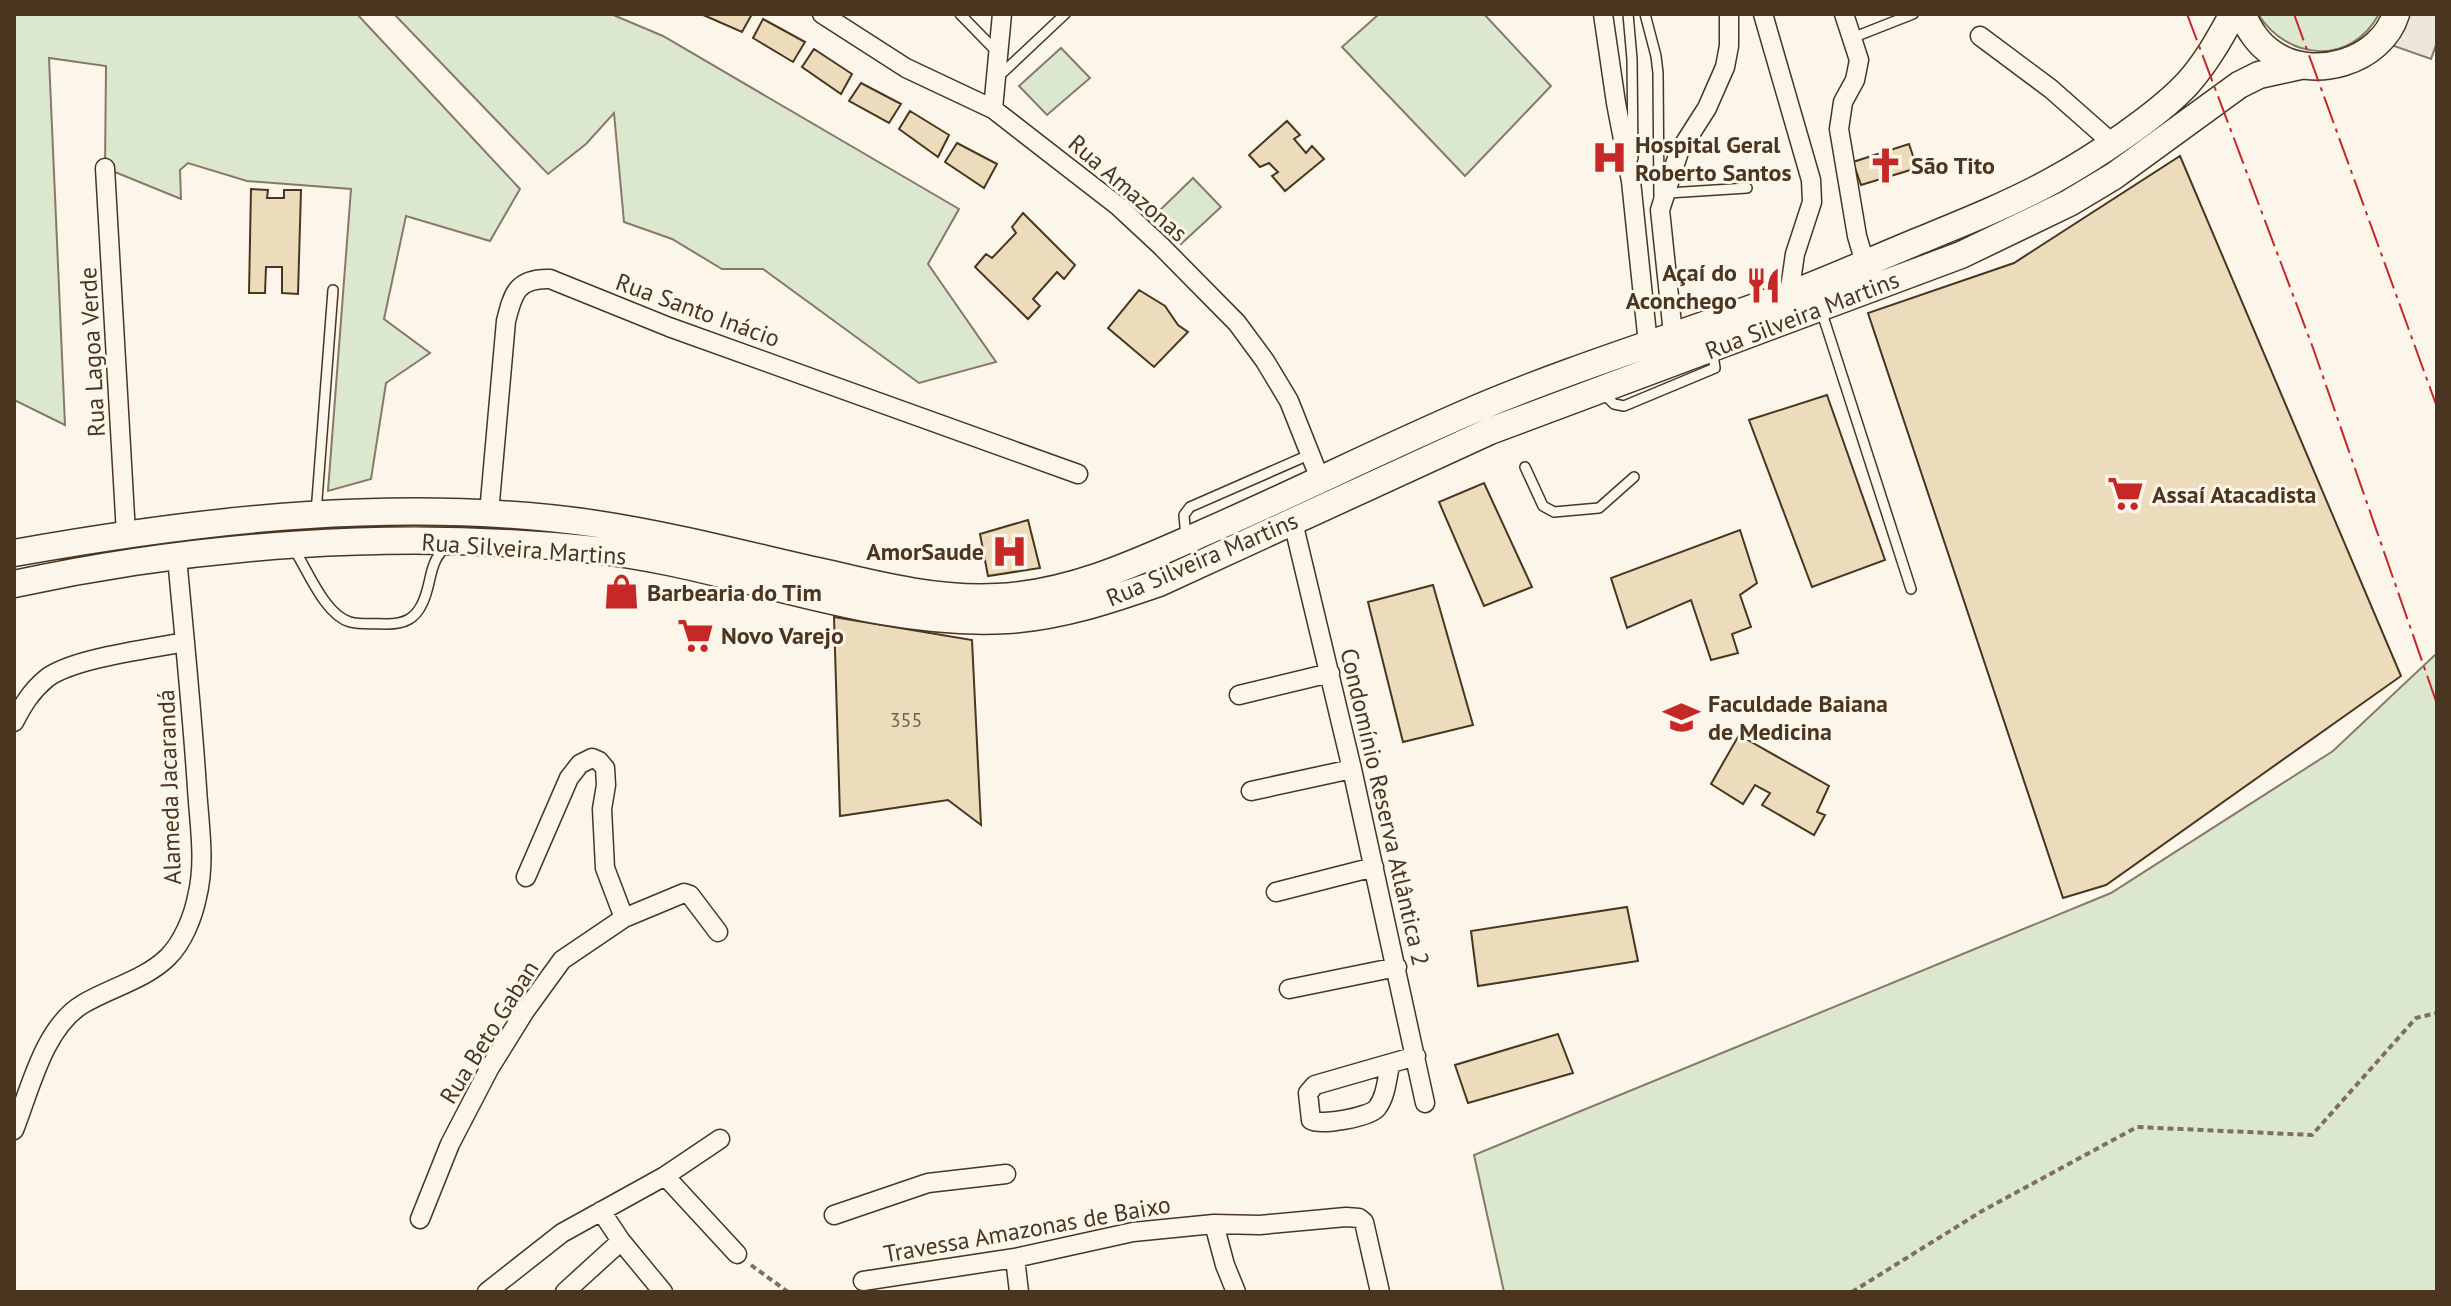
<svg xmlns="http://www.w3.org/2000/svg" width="2451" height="1306" viewBox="0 0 2451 1306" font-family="'PT Sans',sans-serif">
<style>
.green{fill:#dce7d0;stroke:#887966;stroke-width:2}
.parking{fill:#ede7d9;stroke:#887966;stroke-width:2}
.building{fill:#ecdcbc;stroke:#4a3520;stroke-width:2}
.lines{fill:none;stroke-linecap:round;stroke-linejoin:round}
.lane-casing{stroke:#4a3520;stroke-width:12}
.street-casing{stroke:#4a3520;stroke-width:21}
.secondary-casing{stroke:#4a3520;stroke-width:29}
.path{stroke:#7f6f5c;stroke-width:4;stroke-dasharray:6 4;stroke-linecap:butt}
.lane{stroke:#fbf6e9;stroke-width:9}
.street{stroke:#fbf6e9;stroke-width:18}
.secondary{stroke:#fbf6e9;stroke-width:26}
.power{stroke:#c62828;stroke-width:2;stroke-dasharray:28 6 4 6;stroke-linecap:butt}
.labels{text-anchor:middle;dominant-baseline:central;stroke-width:6;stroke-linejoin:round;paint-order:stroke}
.number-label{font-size:20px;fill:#725f47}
.poi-label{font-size:24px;font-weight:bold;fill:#4a3520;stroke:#fbf6e9;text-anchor:start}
.street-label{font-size:24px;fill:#4a3520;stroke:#fbf6e9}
</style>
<rect width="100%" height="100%" fill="#fbf6e9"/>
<path class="green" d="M14 14H357L520 189 490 241 406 216 384 319 430 353 386 383 371 479 328 491 351 189 247 181 188 163 180 170 181 199 105 168 106 66 49 58 65 425 14 400Z
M394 14H611L663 36 959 209 928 264 996 362 919 383 763 269H722L672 239 624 222 614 113 586 144 548 174Z
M1379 14H1484L1551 86 1465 176 1342 47Z
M2258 14H2379C2351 66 2288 61 2258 14Z
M1061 48 1090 78 1047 115 1019 86Z
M1193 178 1221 207 1181 244 1156 214Z
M2437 653V1292H1504L1474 1155 2111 893 2333 751Z"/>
<path class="parking" d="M2406 14H2437V42L2431 59 2394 46Z"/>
<path class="building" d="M701 14H752L742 32Z
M763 19 805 42 793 62 753 38Z
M814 49 852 74 841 94 802 67Z
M861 83 901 104 889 123 849 101Z
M910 111 949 135 938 157 899 129Z
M1287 121 1300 135 1294 139 1306 153 1312 146 1324 159 1285 191 1272 176 1278 172 1269 163 1260 167 1249 155Z
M957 143 997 164 984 188 945 162Z
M1909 144 1917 168 1861 185 1853 162Z
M2180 156 2401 676 2106 885 2063 898 1868 313 2014 263Z
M251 189 268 190 267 198H284V190H301L298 294 282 293V267H266L265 293H249Z
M1023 213 1075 265 1064 279 1057 272 1033 299 1040 306 1028 319 975 267 986 254 992 258 1016 233 1012 227Z
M1139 290 1165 306 1178 325 1188 332 1154 367 1108 328Z
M1827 395 1885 560 1812 587 1749 420Z
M1484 483 1532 587 1484 606 1439 502Z
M1028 520 1040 568 988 576 980 534Z
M1740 530 1757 583 1740 595 1751 627 1732 634 1738 653 1711 660 1691 600 1627 628 1611 578Z
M1433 585 1473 725 1403 742 1368 602Z
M834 617 972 640 981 825 948 800 840 816Z
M1739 735 1829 786 1817 812 1825 815 1814 835 1762 805 1770 793 1755 785 1743 804 1711 784Z
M1627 907 1638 961 1478 986 1471 931Z
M1558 1034 1573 1073 1468 1103 1455 1065Z"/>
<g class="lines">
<defs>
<path id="lane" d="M960 14 997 52
M1628 14 1632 59 1633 158
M1645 14 1656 56 1658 73 1659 199
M1852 38 1913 14
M997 78 1065 14
M1668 193 1747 188
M1821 310 1911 589
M1602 392 1614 404 1624 406 1715 368 1712 349
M1525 467 1543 506 1554 512 1599 508 1634 477
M316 513 333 290
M1186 538 1184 515 1190 507 1311 454
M294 549C308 571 325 615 350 622 361 625 375 623 387 624 404 624 415 619 422 604 432 585 428 563 445 548"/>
<path id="street" d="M822 14 906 68 993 109 1118 206 1160 245 1237 323 1265 361 1289 401 1320 479
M1603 14 1616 103 1631 181 1648 344 1654 354
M1763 14 1811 180 1812 202 1795 254 1789 295
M1844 14 1859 60 1855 80 1843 102 1839 129 1857 236 1865 263
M1980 36 2051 89 2111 142
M993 109 1002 14
M105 168 126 534
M1673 334 1660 210 1679 152 1707 108 1725 67 1729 46V14
M489 513 506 321C513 293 517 278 550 279L669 327 1078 474
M1293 522 1352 769 1425 1103
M1239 695 1330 673
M14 722C23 705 31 691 47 678 74 658 150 649 185 642
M1251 791 1352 769
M526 877 569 778 580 764 592 758 599 761 605 768 606 785 602 809 605 868 624 918
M1276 892 1374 867
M1289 989 1397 967
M1390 1065C1387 1079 1386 1096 1377 1108 1370 1117 1321 1126 1311 1120L1308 1093 1315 1085 1416 1056
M14 1130C30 1090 44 1027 83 1004 110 988 146 979 168 957 183 942 193 917 197 897 206 862 199 823 197 788 192 711 184 634 177 557
M665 1176 737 1254
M601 1211 621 1241 663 1292
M834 1215 928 1183 1006 1174
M420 1219 450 1144 489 1069 525 1011 562 960 624 918 684 893 690 895 718 932
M1214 1224 1225 1265 1236 1292
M1015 1258 1019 1292
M863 1281 1015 1258 1133 1232 1214 1224 1260 1225 1346 1217 1359 1218 1364 1222 1380 1292
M487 1292 562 1233 665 1176 720 1139
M565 1292 621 1241"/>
<path id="secondary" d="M2242 14C2249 29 2257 43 2272 53 2312 82 2381 62 2396 14
M14 553C204 519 405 496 597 524 676 536 754 557 831 574 885 587 941 600 997 597 1069 594 1136 563 1201 534 1293 494 1382 449 1473 410 1576 366 1684 334 1788 295 1833 278 1877 258 1921 240 1965 222 2010 204 2052 181 2092 159 2156 117 2187 84 2206 63 2220 38 2233 14
M14 584C200 544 395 530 585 549 727 562 863 628 1007 620 1060 617 1110 600 1159 583L1490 431 1961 255 2069 203 2114 176 2239 85 2259 75 2300 66"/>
</defs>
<use href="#lane" class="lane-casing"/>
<use href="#street" class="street-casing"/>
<use href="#secondary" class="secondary-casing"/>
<path class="path" d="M751 1265 788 1292
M1852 1292 1982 1211 2137 1127 2312 1135 2416 1018 2437 1013"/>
<use href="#lane" class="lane"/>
<use href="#street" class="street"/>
<use href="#secondary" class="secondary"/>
<path class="power" d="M2187 14 2313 348 2437 704
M2294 14 2437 407"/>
</g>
<defs>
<symbol id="hospital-bare" viewBox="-9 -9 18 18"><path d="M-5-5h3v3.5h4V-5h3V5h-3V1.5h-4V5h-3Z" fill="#c62828" stroke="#fbf6e9" stroke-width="2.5" paint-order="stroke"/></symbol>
<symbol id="church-bare" viewBox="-9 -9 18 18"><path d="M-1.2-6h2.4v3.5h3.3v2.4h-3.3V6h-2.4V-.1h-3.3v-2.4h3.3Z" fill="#c62828" stroke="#fbf6e9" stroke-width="2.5" paint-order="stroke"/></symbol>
<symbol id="restaurant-bare" viewBox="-9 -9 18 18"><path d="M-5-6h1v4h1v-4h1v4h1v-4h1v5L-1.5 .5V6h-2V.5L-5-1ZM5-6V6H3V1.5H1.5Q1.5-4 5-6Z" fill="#c62828" stroke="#fbf6e9" stroke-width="2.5" paint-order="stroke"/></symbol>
<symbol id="supermarket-bare" viewBox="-9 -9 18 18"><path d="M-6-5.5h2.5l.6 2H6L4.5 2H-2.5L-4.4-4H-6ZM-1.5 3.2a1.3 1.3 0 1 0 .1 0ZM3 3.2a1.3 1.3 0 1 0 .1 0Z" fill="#c62828" stroke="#fbf6e9" stroke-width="2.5" paint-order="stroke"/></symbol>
<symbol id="shop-bare" viewBox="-9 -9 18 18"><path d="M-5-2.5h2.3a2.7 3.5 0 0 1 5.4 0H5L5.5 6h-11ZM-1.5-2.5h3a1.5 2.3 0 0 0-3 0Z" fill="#c62828" stroke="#fbf6e9" stroke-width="2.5" paint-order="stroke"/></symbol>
<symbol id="university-bare" viewBox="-9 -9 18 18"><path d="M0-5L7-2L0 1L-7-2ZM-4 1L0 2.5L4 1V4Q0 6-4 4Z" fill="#c62828" stroke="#fbf6e9" stroke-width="2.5" paint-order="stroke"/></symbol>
</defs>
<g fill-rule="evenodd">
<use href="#hospital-bare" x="1584" y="132" width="51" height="51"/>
<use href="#church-bare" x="1860" y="140" width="51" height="51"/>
<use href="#restaurant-bare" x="1738" y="260" width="51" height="51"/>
<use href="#supermarket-bare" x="2100" y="468" width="51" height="51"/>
<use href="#hospital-bare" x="984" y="526" width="51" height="51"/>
<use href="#shop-bare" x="596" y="566" width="51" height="51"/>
<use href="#supermarket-bare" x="670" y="610" width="51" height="51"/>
<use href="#university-bare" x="1656" y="692" width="51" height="51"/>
</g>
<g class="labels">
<g class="number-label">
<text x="906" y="720">355</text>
</g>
<g class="poi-label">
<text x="1635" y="144">Hospital Geral<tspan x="1635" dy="28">Roberto Santos</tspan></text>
<text x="1911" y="165">São Tito</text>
<text x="1737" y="272" text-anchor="end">Açaí do<tspan x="1737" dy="28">Aconchego</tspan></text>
<text x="2152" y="494">Assaí Atacadista</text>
<text x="984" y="551" text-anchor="end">AmorSaude</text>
<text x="647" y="592">Barbearia do Tim</text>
<text x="721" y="635">Novo Varejo</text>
<text x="1708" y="703">Faculdade Baiana<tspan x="1708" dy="28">de Medicina</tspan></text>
</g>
<g class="street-label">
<text transform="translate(1128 188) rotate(41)">Rua Amazonas</text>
<text transform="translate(698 310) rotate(20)">Rua Santo Inácio</text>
<text transform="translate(1802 315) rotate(-21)">Rua Silveira Martins</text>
<text transform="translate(92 352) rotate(-93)">Rua Lagoa Verde</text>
<text transform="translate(524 549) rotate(4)">Rua Silveira Martins</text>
<text transform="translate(1202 559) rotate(-23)">Rua Silveira Martins</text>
<text transform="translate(169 787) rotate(-92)">Alameda Jacarandá</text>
<text transform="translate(1385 807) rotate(77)">Condomínio Reserva Atlântica 2</text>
<text transform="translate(489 1032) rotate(-58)">Rua Beto Gaban</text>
<text transform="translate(1027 1229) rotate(-10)">Travessa Amazonas de Baixo</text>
</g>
</g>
<rect width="2451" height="1306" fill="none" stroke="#4a3520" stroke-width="32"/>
</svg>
